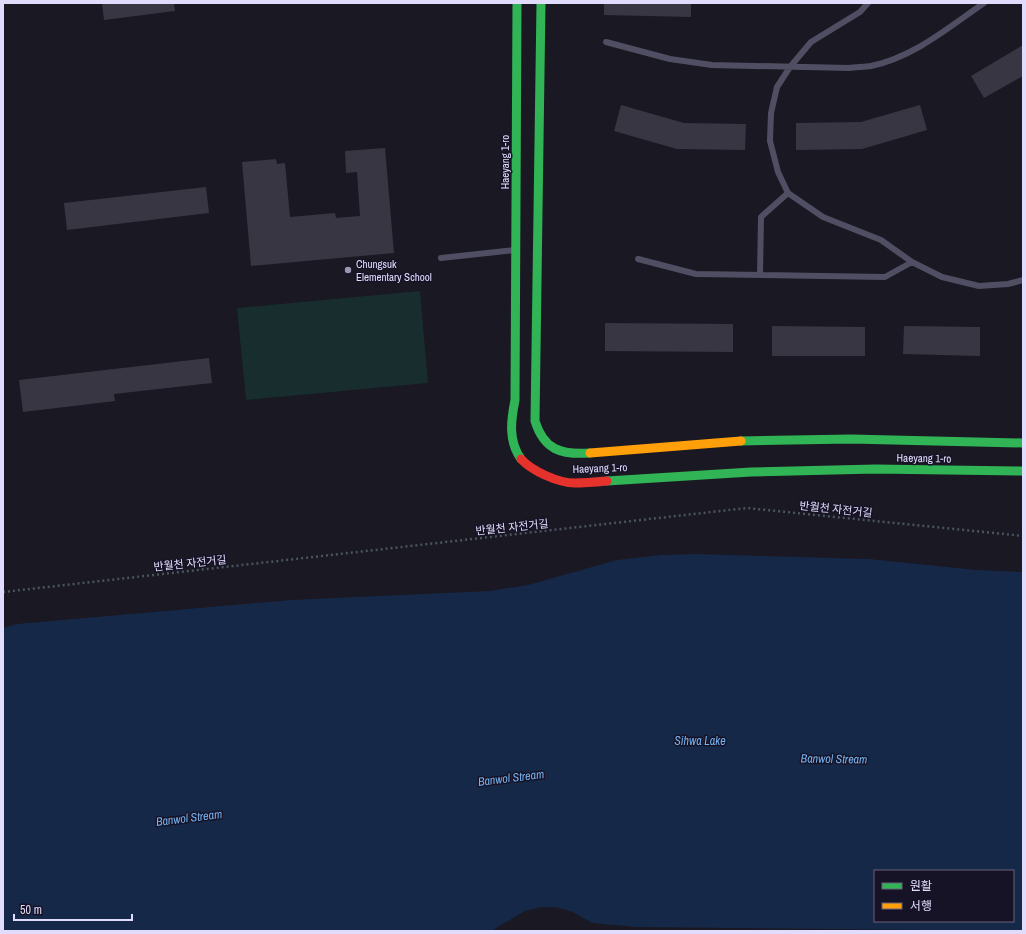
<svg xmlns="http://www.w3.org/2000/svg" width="1026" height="934" viewBox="0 0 1026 934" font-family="'Archivo Narrow','Noto Sans KR',sans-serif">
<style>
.green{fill:#172d2e}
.water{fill:#162848;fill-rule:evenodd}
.building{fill:#393643}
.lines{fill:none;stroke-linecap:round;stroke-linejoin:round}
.path{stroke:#4a5460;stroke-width:2.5;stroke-dasharray:2 3;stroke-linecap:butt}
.lane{stroke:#504e62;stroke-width:6}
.fast{stroke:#30b455;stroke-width:9}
.slow{stroke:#ff9f0a;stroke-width:9}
.jam{stroke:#e5322d;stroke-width:9}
.poi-dot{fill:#9b97af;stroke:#171327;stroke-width:1.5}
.labels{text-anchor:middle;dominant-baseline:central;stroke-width:3;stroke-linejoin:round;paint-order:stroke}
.street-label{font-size:11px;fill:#e1dcfb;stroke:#171327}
.poi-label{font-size:11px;fill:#e1dcfb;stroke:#171327;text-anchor:start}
.water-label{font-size:12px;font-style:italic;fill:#75b3f1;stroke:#171327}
</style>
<rect width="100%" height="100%" fill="#1a1822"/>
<path class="green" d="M420 291 428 383 246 400 237 308Z"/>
<path class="water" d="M697 554 869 559 976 570 1023 572V931L636 927 592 923 573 912 555 907H541L525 911 491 931H3V628L17 624 291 600 490 591 528 585 617 560 662 555ZM875 871H1013V921H875Z"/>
<path class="building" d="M102 3H174L175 11 104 20Z
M604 3H691V17L604 15Z
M1023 45V76L984 98 971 76Z
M621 105 684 123 746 124 745 150 677 149 614 131Z
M920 105 927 130 862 149 796 150V123L861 122Z
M385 148 394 253 251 266 242 162 276 159 277 164 285 163 290 217 335 213 336 218 360 216 357 172 346 173 345 151Z
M206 187 209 213 67 230 64 203Z
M605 323 733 324V352L605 351Z
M772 326 865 327V356H772Z
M904 326 980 327V356L903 354Z
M209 358 212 383 114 394 115 401 23 412 19 380Z"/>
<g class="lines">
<path class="path" d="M3 592 747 508 1023 536"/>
<path class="lane" d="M868 3 860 12 811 42 790 67 777 87 771 113 770 141 778 172 788 193 823 217 881 240 912 262 942 277 979 286 1008 284 1023 280
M606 42 670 59 712 65 849 68C856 67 864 67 871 66 914 57 949 27 984 3
M441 258 515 250
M638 259 696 274 885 277 912 262
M760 275 761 217 788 193"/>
<path class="fast" d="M517 3 515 400C511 420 508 441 521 459
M541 3 535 421C544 450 561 455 590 453
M741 441 851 439 1023 443
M607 481 751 472 875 469 1023 471"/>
<path class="slow" d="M590 453 741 441"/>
<path class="jam" d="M521 459C532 471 558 483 575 483 585 483 596 482 607 481"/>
</g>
<circle class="poi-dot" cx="348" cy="270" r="4"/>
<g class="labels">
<g class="street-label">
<text transform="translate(505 162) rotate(-90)">Haeyang 1-ro</text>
<text transform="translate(924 458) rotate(1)">Haeyang 1-ro</text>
<text transform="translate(600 468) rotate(-2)">Haeyang 1-ro</text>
<text transform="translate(836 509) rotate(6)">반월천 자전거길</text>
<text transform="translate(512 527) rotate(-6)">반월천 자전거길</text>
<text transform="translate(190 563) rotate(-6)">반월천 자전거길</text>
</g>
<g class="poi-label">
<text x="356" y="264">Chungsuk<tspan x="356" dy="13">Elementary School</tspan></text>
</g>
<g class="water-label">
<text x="700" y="741">Sihwa Lake</text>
<text transform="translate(834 759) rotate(1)">Banwol Stream</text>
<text transform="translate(511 778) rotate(-7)">Banwol Stream</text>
<text transform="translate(189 818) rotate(-7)">Banwol Stream</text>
</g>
</g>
<rect width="1026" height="934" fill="none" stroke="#e1dcfb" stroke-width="8"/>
<rect x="874" y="870" width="140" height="52" fill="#171327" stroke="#68637c"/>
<rect x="882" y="883" width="20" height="6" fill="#30b455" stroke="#68637c"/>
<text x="910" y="890" font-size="12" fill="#e1dcfb">원활</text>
<rect x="882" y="903" width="20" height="6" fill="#ff9f0a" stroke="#68637c"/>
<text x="910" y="910" font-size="12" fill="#e1dcfb">서행</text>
<path d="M14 914v6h118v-6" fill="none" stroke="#e1dcfb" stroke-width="2"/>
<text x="20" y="914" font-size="12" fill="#e1dcfb" stroke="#171327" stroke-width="3" paint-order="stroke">50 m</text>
</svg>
